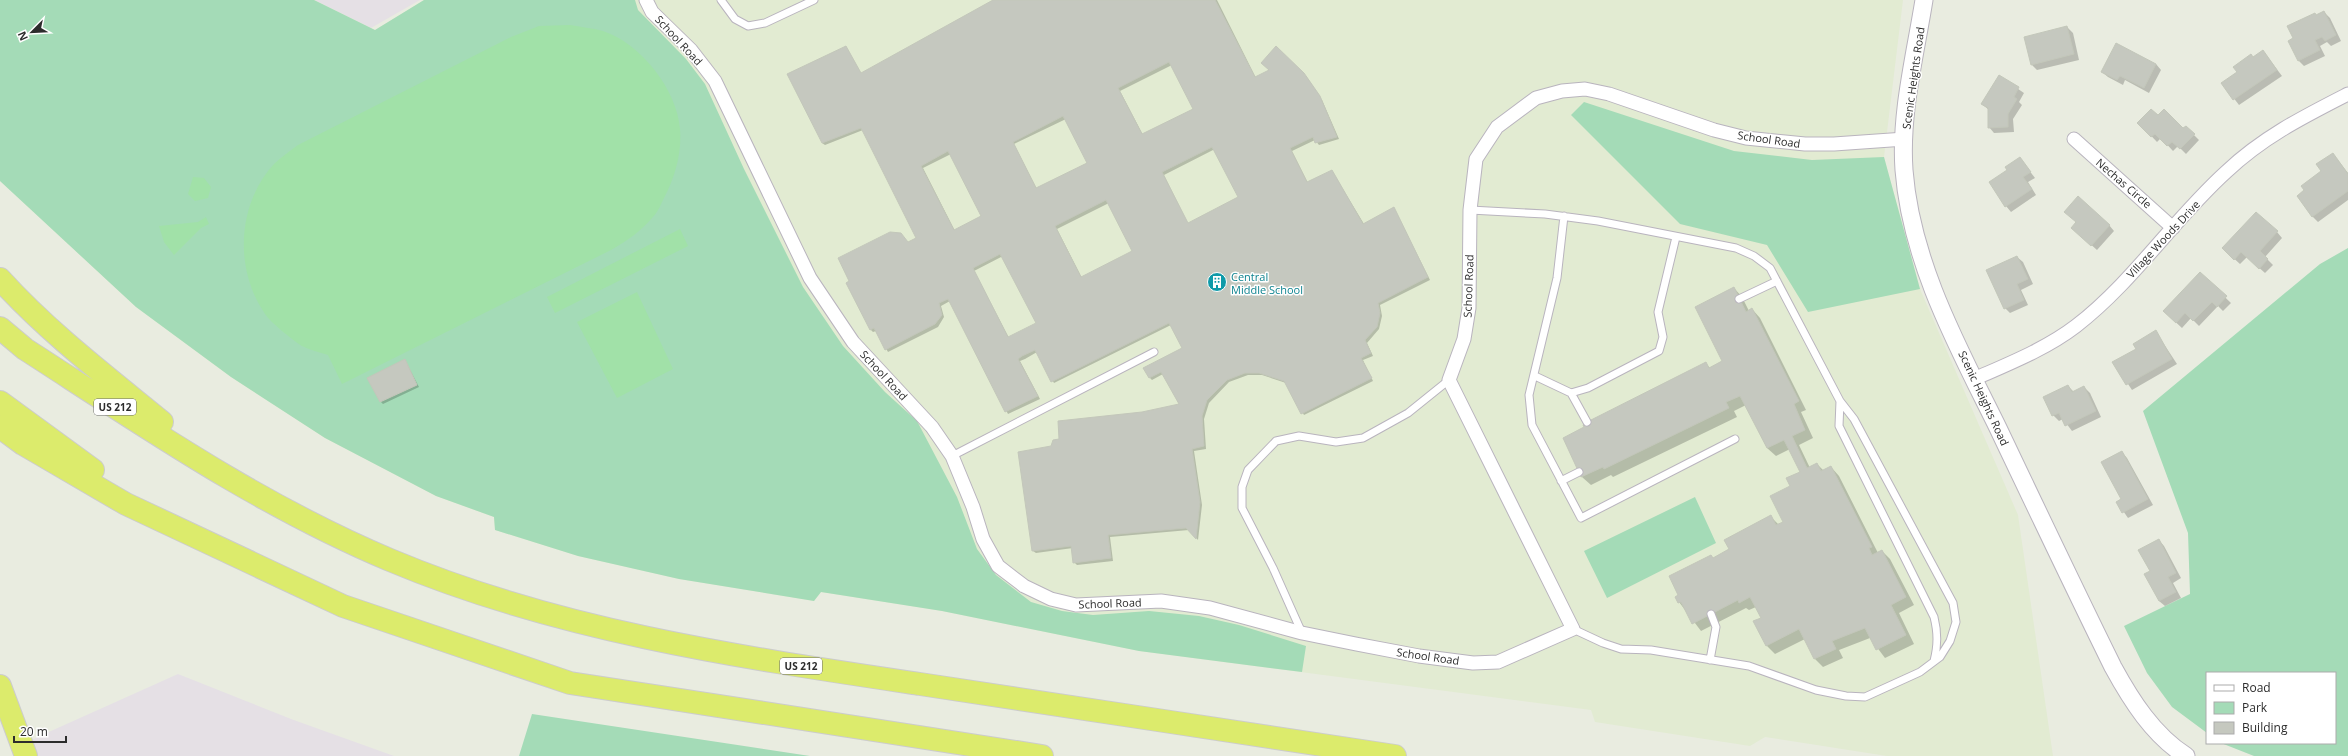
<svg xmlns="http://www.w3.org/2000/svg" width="2348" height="756" viewBox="0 0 2348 756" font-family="'Open Sans',sans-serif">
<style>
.industrial{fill:#e5e0e5}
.education{fill:#e2ebd2}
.green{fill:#a4dbb7}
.pitch{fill:#a1e1a8}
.shadow{fill:#0003;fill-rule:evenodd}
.building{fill:#c5c8bf;stroke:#c3c7ba;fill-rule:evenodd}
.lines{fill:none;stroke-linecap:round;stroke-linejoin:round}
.service-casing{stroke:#b9b4be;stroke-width:9}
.minor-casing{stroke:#b9b4be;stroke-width:15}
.tertiary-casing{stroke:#b9b4be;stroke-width:19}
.motorway-casing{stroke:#ccc;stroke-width:24}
.service{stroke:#fff;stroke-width:7}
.minor{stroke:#fff;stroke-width:13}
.tertiary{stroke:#fff;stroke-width:17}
.motorway{stroke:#dceb6c;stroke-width:22}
.labels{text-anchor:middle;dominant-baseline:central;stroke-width:3;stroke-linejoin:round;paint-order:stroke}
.shield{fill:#fff;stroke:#6b6b6b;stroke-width:1}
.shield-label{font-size:10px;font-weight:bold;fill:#2c2c2c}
.street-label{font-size:11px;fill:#2c2c2c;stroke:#fff}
.culture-label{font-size:11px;fill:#0d838f;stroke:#fff;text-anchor:start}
</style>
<rect width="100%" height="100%" fill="#e9ece0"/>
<path class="industrial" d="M314 0H420L371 28Z
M178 674 291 719 394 756H26L22 744Z"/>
<path class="education" d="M0 0H314L375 30 424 0H1903L1884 157 1920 289 2018 515 2053 756H1887L1765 737 1750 746 1595 722 1591 710 1139 651 942 611 821 592 814 601 679 579 578 556 495 530 494 517 436 496 325 438 231 377 136 307 0 181Z"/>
<path class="green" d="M0 0H314L375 30 424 0H635L638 10 686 59 705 84 744 169 803 287 843 346 885 392 917 421 957 497 977 549 996 575 1031 602 1062 611 1093 615 1149 611 1199 616 1239 625 1306 646 1302 672 1139 651 942 611 821 592 814 601 679 579 578 556 495 530 494 517 436 496 325 438 231 377 136 307 0 181Z
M1584 102 1734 151 1812 160 1884 157 1920 289 1808 312 1767 245 1680 224 1571 115Z
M2348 248V756H2254L2221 743H2335V673H2207V733L2172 707 2147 673 2124 626 2190 594 2188 533 2143 411 2320 264Z
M1695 497 1716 543 1607 598 1584 551Z
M532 714 810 756H519Z"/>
<path class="pitch" d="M570 25C580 27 592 28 603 31 640 43 677 89 680 129 682 153 675 177 664 198 661 204 658 212 653 217 641 231 627 241 611 250L342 384 328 355C319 352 310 350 302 346 294 341 270 322 265 314 234 269 237 204 274 164 281 157 290 151 298 145L511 37 539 26Z
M193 177 204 178 211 187 208 198 195 201 188 194Z
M206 217 209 224 201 228 174 255 164 242 159 226 198 222Z
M680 229 688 246 555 313 547 297Z
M637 292 673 369 617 398 577 322Z"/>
<path class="shadow" d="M994 0H1217L1256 78 1306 76 1322 100 1339 139 1319 145 1315 140 1292 151 1308 183 1332 171 1364 224 1394 208 1430 280 1380 305 1382 316 1379 329 1367 343 1373 356 1363 360 1373 381 1304 415 1286 383 1262 375H1248L1229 382 1209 403 1204 419 1206 449 1194 451 1202 505 1198 540 1189 530 1110 537 1113 561 1077 565 1074 562 1073 548 1036 553 1033 551 1052 447 1142 413 1180 405 1163 374 1152 380 1149 377 1183 349 1171 325 1054 383 1037 352 1025 359 1020 361 1040 399 1008 414 950 301 941 306 944 317 938 327 888 352 876 331 873 332 870 329 851 281 918 239 863 130 825 145 822 143 846 47 861 74ZM1172 65 1194 109 1143 135 1120 91ZM1066 119 1088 163 1037 189 1014 144ZM1215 149 1240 198 1188 224 1164 175ZM951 154 982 216 955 231 923 168ZM1109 203 1134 251 1082 278 1057 229ZM1003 256 1037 324 1009 338 974 271Z
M2324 12 2330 18 2341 41 2331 46 2327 42 2320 46 2325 56 2304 66 2298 60 2295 39 2317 16Z
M2067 27 2073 33 2079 60 2037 70 2032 65Z
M2263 51 2282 76 2239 105 2223 84Z
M2156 64 2161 70 2149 93 2125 80 2123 85 2108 77 2102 72Z
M1999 76 2024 93 2019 102 2022 105 2013 119 2014 132 1994 133 1989 127V110L1982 104Z
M2158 117 2183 130 2186 127 2199 140 2186 154 2178 146 2173 151 2161 138 2157 142 2139 123Z
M2333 154 2348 173V200L2318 222 2312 216 2306 190 2323 172Z
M2020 158 2035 178 2028 182 2036 195 2011 212 2006 206 2008 170Z
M2109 225 2114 231 2097 250 2078 233Z
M2277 232 2282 238 2265 257 2273 265 2265 273 2247 257 2240 264 2229 254Z
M2017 257 2023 262 2033 284 2021 290 2028 305 2010 313 2005 308Z
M2200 273 2231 303 2223 311 2218 306 2199 326 2191 318 2182 328 2170 317Z
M1734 288 1742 297 1749 311 1752 309 1760 318 1806 410 1801 412 1813 438 1799 445 1810 468 1817 464 1824 471 1831 467 1839 476 1878 553 1882 551 1890 559 1914 605 1899 613 1914 644 1885 658 1870 638 1839 650 1843 658 1823 667 1815 659 1805 639 1775 654 1767 646 1762 618 1756 607 1749 610 1746 608 1701 631 1679 602 1714 559 1730 549 1771 517 1779 525 1784 522 1791 486 1801 472 1790 449 1776 456 1767 448 1746 405 1734 411 1737 417 1613 477 1611 475 1591 485 1582 477 1564 439 1706 364 1710 368 1723 362Z
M2156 332 2177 364 2132 390 2114 363 2137 349Z
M405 360 419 387 383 404 380 401Z
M2068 386 2074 392 2084 387 2090 393 2101 417 2072 431 2063 419 2059 421 2053 415Z
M2122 452 2127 458 2153 505 2128 518 2117 502 2122 499Z
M2159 540 2164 546 2181 578 2173 583 2181 598 2165 606 2159 601 2151 572Z"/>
<path class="building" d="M993 0H1215L1255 77 1269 70 1261 63 1276 46 1304 73 1320 96 1337 137 1315 143 1313 137 1290 148 1307 182 1332 170 1363 224 1394 207 1428 277 1378 303 1380 313 1377 327 1365 340 1371 353 1361 358 1372 378 1301 414 1284 381 1259 373H1245L1227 380 1207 400 1202 416 1204 446 1192 449 1200 502 1196 539 1186 528 1108 535 1111 558 1073 563 1071 546 1032 551 1018 452 1051 446 1053 440 1059 439 1058 421 1142 412 1179 404 1161 372 1149 378 1143 368 1182 348 1169 323 1051 382 1035 350 1022 356 1018 359 1038 396 1005 412 948 299 939 303 942 315 935 324 885 350 874 328 870 330 846 283 849 281 838 258 890 232 901 233 908 242 916 238 861 128 822 143 787 74 846 46 861 73ZM1169 62 1193 109 1142 134 1118 88ZM1063 116 1087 163 1036 188 1013 142ZM1212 147 1238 197 1188 223 1162 172ZM948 151 981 216 954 230 921 166ZM1106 200 1132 251 1081 277 1055 226ZM1000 254 1036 323 1008 337 973 268Z
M2324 11 2336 35 2325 41 2322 37 2315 40 2320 50 2298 61 2288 41 2293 38 2287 26 2315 13 2316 15Z
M2067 26 2074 54 2031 65 2024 37Z
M2116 43 2156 64 2144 88 2120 76 2117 80 2101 72Z
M2263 50 2277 70 2233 100 2221 83 2237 72 2233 67 2251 54 2253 57Z
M1999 75 2019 87 2014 97 2017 99 2008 114V127L1988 128V108L1981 104Z
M2151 109 2158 115 2164 109 2183 128 2186 126 2195 134 2180 149 2172 142 2167 146 2155 134 2151 137 2137 123Z
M2333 153 2348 174V191L2312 217 2297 196 2304 190 2301 186 2321 171 2316 164Z
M2020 157 2031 172 2023 177 2032 189 2005 207 1989 182 2007 170 2005 167Z
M2078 196 2110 225 2091 246 2071 228 2076 222 2064 212Z
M2256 212 2278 231 2260 251 2268 259 2259 269 2241 252 2234 260 2222 248Z
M2017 256 2028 279 2017 284 2024 300 2004 309 1986 270Z
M2200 272 2227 296 2217 307 2212 302 2193 321 2185 313 2176 323 2163 311Z
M1734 287 1746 312 1752 308 1799 401 1794 404 1805 430 1792 436 1807 468 1817 463 1821 471 1831 466 1872 547 1869 548 1872 555 1882 550 1906 597 1891 605 1906 635 1876 650 1865 628 1832 641 1836 649 1814 659 1799 629 1766 646 1753 621 1761 618 1750 597 1739 603 1738 600 1692 624 1681 602 1678 603 1675 597 1678 595 1669 576 1711 555 1713 558 1729 549 1724 540 1771 515 1776 525 1783 522 1770 496 1790 486 1786 478 1800 472 1784 440 1767 448 1740 396 1726 402 1729 408 1604 469 1603 467 1581 477 1563 438 1584 427 1583 425 1587 422 1706 362 1709 368 1722 361 1695 307Z
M2156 330 2172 359 2126 385 2112 362 2136 349 2133 344Z
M405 359 417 385 380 402 367 378Z
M2068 385 2072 392 2084 386 2096 411 2065 426 2059 413 2052 416 2043 397Z
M2122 451 2148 499 2122 513 2116 502 2121 499 2101 462Z
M2159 539 2176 573 2168 577 2176 592 2159 601 2144 574 2150 571 2138 550Z"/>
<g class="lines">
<defs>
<path id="service" d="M721 0 735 19 748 26 765 23 814 0
M1470 210 1545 214 1598 221 1736 248 1754 256 1770 268 1840 401 1854 419 1953 603 1956 622 1950 641 1940 657 1920 672 1865 697 1846 696 1816 690 1749 666 1651 650 1621 649 1603 643 1573 629
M1564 216 1557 278 1529 395 1532 425 1581 518 1735 439
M1739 299 1777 281
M1535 376 1571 393 1588 388 1659 351 1663 337 1658 312 1676 237
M1571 393 1587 422
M1840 401 1839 426 1934 617C1938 633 1938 645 1934 661
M952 456 1154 352
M1561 481 1579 472
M1302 633 1273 568 1242 508V487L1248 470 1276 441 1299 436 1336 442 1363 438 1408 413 1449 380
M1710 660 1716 627 1711 614"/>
<path id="minor" d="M646 0 652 12 691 50 715 81 810 278 853 342 932 427 952 456 973 507 983 539 998 566 1024 586 1051 599 1076 605 1161 601 1210 608 1302 633 1356 644 1419 656 1473 663 1498 662 1573 629 1449 380 1464 339 1469 308 1470 210 1476 159 1497 127 1536 98 1562 91 1585 89 1609 94 1714 130 1746 138 1805 144H1834L1905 139
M2074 139 2173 228
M1974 379C2008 364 2046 349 2076 326 2133 282 2173 220 2226 172 2263 137 2303 117 2348 94"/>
<path id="tertiary" d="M1924 0C1915 56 1900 114 1904 170 1911 262 1958 347 1998 428 2036 508 2074 588 2113 667 2131 700 2153 735 2186 756"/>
<path id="motorway" d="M0 279C48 332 107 377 162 422
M0 328 25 349C143 425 259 505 390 560 559 631 739 657 920 684 1078 708 1237 732 1395 756
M0 402 93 470
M0 427 23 444 126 504 343 606 570 683 1042 756
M0 686 26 756"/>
</defs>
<use href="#service" class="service-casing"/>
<use href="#minor" class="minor-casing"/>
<use href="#tertiary" class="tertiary-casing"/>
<use href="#motorway" class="motorway-casing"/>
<use href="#service" class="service"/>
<use href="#minor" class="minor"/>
<use href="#tertiary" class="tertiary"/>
<use href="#motorway" class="motorway"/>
</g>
<defs>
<symbol id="building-disc" viewBox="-11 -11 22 22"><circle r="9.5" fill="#0f9aa8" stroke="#fff"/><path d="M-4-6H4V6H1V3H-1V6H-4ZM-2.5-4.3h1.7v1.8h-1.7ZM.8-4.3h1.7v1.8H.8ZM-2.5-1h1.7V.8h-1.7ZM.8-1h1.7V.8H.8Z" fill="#fff"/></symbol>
</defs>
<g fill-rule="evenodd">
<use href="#building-disc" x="1206" y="271" width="22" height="22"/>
</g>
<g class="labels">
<g class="shield">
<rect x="94" y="399" width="42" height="16" rx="3"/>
<rect x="780" y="658" width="42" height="16" rx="3"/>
</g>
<g class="shield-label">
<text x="115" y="407">US 212</text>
<text x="801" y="666">US 212</text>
</g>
<g class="street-label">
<text transform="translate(679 40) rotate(47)">School Road</text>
<text transform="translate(1913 78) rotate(-82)">Scenic Heights Road</text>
<text transform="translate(1769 139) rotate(8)">School Road</text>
<text transform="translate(2124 183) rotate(41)">Nechas Circle</text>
<text transform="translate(2163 239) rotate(-47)">Village Woods Drive</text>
<text transform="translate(1468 286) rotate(-88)">School Road</text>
<text transform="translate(884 375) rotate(47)">School Road</text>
<text transform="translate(1984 398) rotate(65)">Scenic Heights Road</text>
<text transform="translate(1110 603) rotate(-2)">School Road</text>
<text transform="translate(1428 656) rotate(8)">School Road</text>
</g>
<g class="culture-label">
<text x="1231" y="276">Central<tspan x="1231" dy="13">Middle School</tspan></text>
</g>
</g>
<rect x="2206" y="672" width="130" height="72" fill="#ffffff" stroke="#ababab"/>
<rect x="2214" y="685" width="20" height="6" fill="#ffffff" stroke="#ababab"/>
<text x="2242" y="692" font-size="12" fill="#2c2c2c">Road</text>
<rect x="2214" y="702" width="20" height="12" fill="#a4dbb7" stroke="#ababab"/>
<text x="2242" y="712" font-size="12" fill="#2c2c2c">Park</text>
<rect x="2214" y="722" width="20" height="12" fill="#c5c8bf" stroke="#ababab"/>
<text x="2242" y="732" font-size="12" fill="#2c2c2c">Building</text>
<g transform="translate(32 32) rotate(246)" stroke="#ffffff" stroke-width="3" paint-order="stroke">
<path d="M0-3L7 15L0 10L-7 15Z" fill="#2c2c2c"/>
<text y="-6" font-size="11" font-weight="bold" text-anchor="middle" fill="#2c2c2c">N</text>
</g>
<path d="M14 736v6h52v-6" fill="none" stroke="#2c2c2c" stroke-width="2"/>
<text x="20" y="736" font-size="12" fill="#2c2c2c" stroke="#ffffff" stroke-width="3" paint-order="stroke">20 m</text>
</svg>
